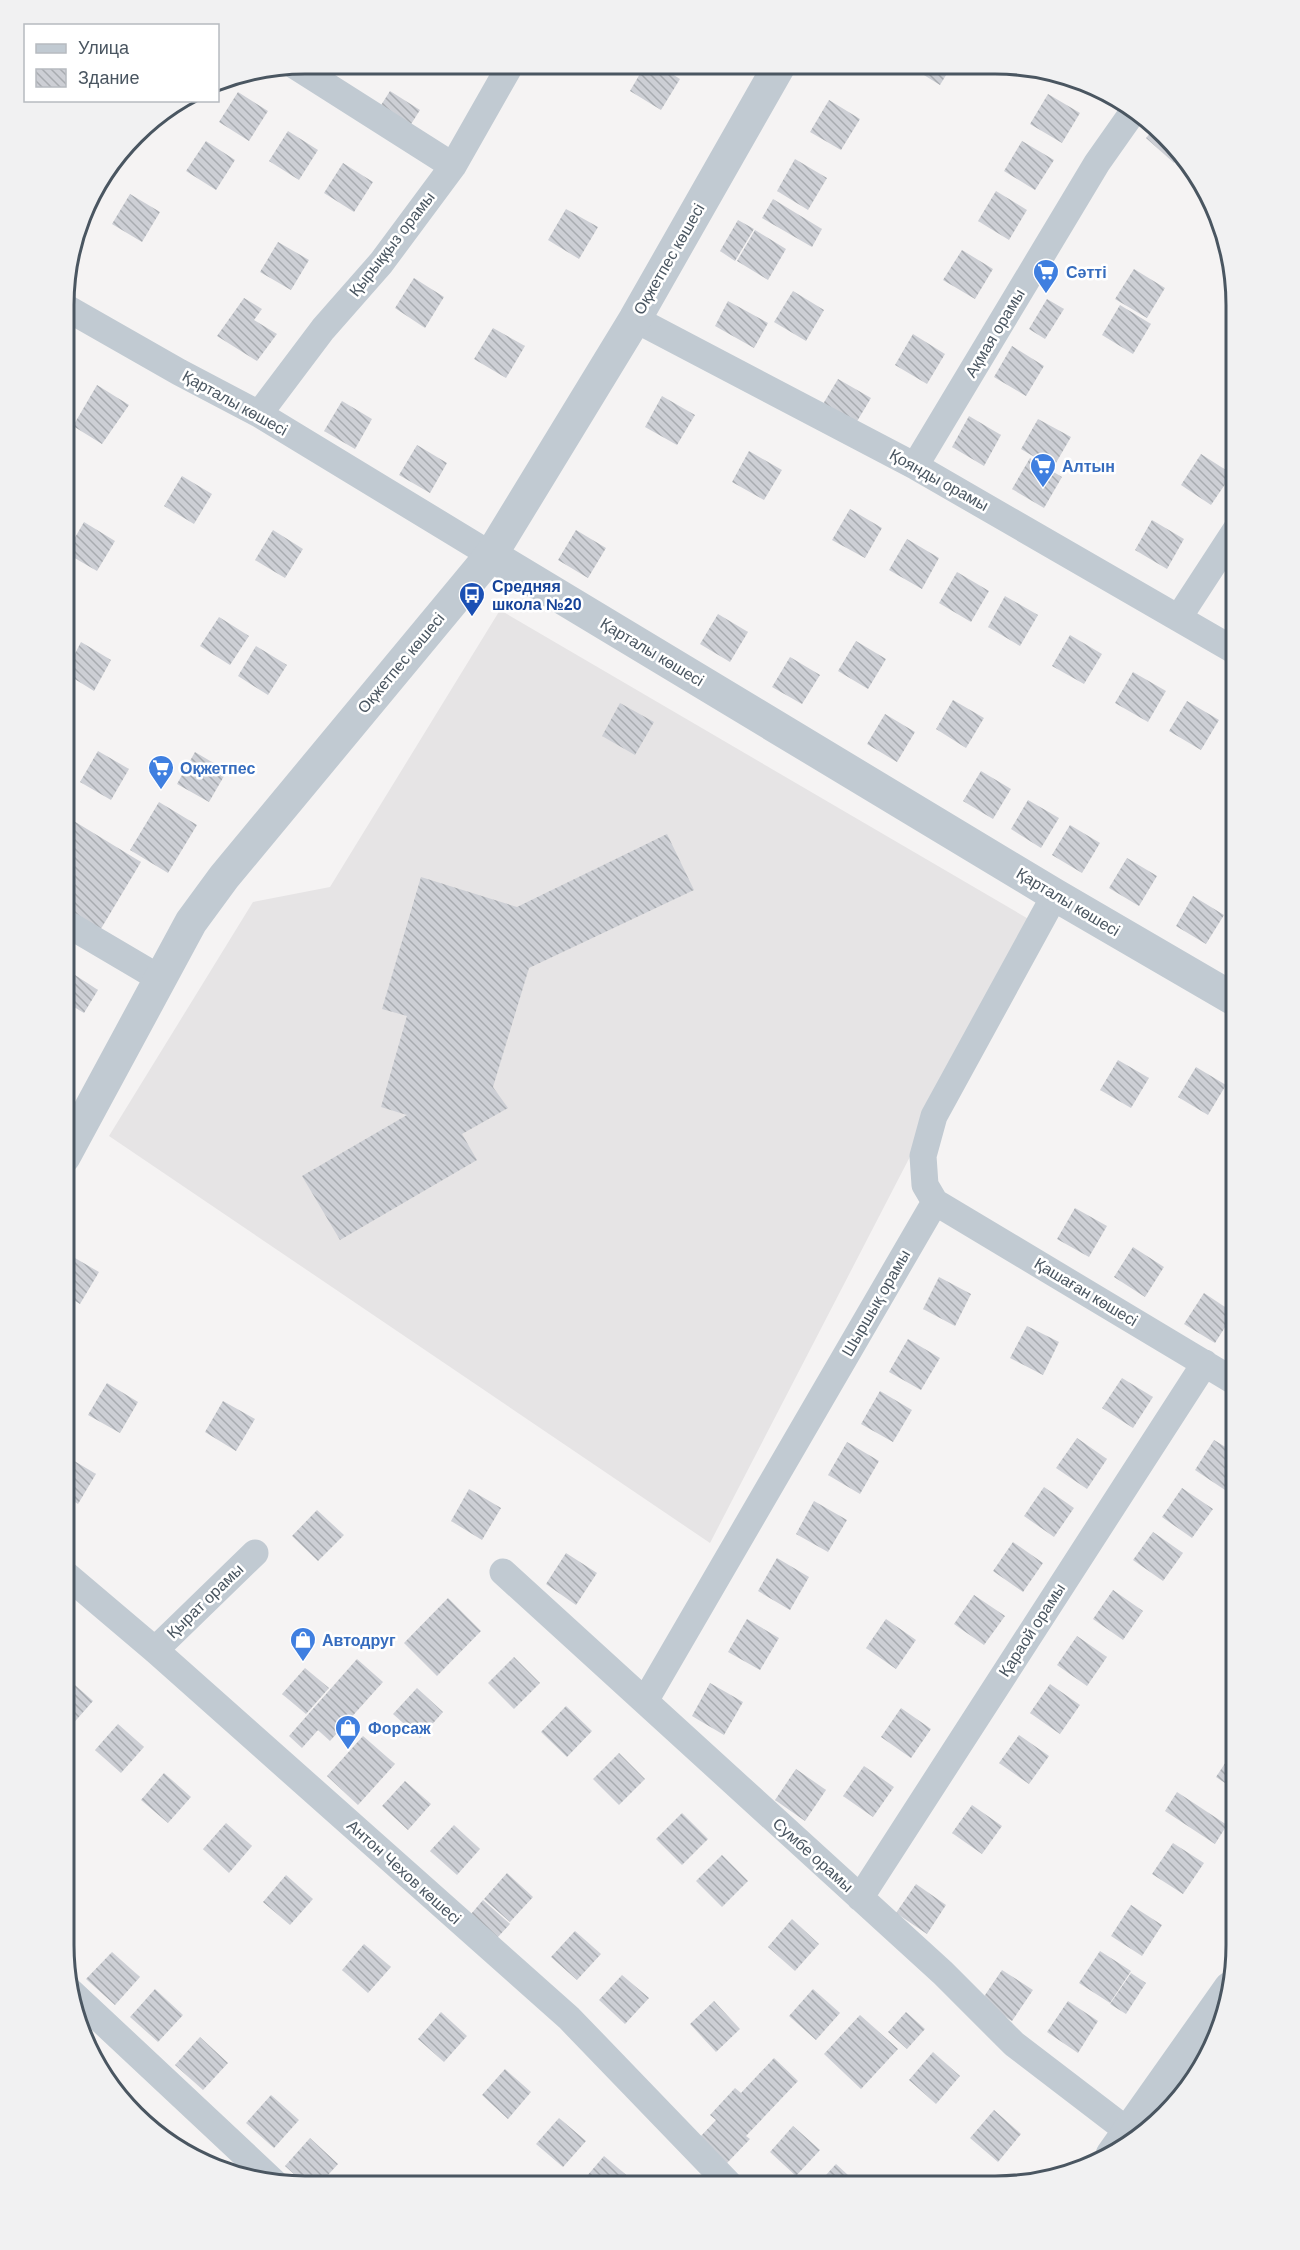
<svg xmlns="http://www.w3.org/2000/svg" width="1300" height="2250" viewBox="0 0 1300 2250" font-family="Arial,sans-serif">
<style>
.education{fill:#e6e4e5}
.building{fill:url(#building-back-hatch)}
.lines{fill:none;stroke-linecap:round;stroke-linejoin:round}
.minor{stroke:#c1cad2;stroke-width:27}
.tertiary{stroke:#c1cad2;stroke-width:33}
.labels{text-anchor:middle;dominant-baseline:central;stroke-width:5;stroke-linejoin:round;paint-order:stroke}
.street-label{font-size:16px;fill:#4a5661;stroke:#fff}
.shop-label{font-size:16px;font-weight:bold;fill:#366cbe;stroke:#fff;text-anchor:start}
.transit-label{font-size:16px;font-weight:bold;fill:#164399;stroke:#fff;text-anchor:start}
.rim{fill:none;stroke:#4a5661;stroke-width:3}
</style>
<defs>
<pattern id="building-back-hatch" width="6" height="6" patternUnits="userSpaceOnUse" patternTransform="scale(1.5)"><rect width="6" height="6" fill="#cdcfd5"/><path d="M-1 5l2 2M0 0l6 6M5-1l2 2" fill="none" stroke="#a8abb0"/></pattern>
</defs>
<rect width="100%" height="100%" fill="#f5f3f3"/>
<path class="education" d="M500 610 1032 921 710 1543 109 1136 253 902 330 887Z"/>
<path class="building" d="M645 65H658L680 79 661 110 630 91Z
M911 67H951L940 85Z
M390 91 420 110 401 140 371 121Z
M238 92 268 111 249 141 219 122Z
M1048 94 1080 113 1062 143 1030 124Z
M829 100 860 119 841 150 810 132Z
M1157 125 1182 154 1174 163 1146 138Z
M288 131 318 150 299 180 269 161Z
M206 141 235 160 216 190 186 171Z
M1022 141 1054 160 1035 190 1004 171Z
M795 159 827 178 808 210 777 191Z
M343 163 373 182 354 212 324 193Z
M996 191 1027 210 1009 240 978 221Z
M130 194 160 212 142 242 112 224Z
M773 199 822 229 812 247 762 218Z
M566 209 598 227 579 259 548 240Z
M738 220 754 229 735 261 720 251Z
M755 230 786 249 768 280 737 261Z
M278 242 309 260 291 290 260 272Z
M962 250 993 269 975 299 943 280Z
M1134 269 1165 288 1147 318 1115 299Z
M414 278 444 297 425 328 395 308Z
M793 291 824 310 806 341 774 322Z
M244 298 262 309 254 320 277 334 257 361 217 336Z
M1047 299 1064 309 1045 339 1029 329Z
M728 301 768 323 754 348 715 326Z
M1120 305 1151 324 1133 354 1102 335Z
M493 328 525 346 506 378 474 359Z
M913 334 945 354 927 384 895 365Z
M1012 346 1044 366 1026 396 994 377Z
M838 379 871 398 853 428 820 409Z
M97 385 129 405 102 444 73 426Z
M662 396 695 415 677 445 645 427Z
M342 401 372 419 355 449 324 431Z
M969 416 1001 435 984 466 952 447Z
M1038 419 1071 437 1053 468 1021 449Z
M417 445 447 463 430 493 399 475Z
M749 451 782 470 764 500 732 482Z
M1201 454 1232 474 1211 505 1181 485Z
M1030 458 1062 477 1044 508 1012 489Z
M182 476 212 494 194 524 164 506Z
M850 509 882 528 865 558 832 540Z
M1152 520 1184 539 1167 569 1135 550Z
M84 522 115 541 97 571 66 553Z
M273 530 303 549 285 578 255 560Z
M576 530 606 548 588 578 558 560Z
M907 539 939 558 922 589 889 570Z
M957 572 989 591 971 622 939 603Z
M1005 596 1038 615 1020 646 988 627Z
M718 614 748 632 730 662 700 644Z
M219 617 249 636 230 665 200 646Z
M1070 635 1102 654 1084 684 1052 666Z
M856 641 886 659 868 689 838 671Z
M81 642 111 660 94 691 65 673Z
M256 646 287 665 268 695 238 676Z
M790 657 820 675 802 704 772 687Z
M1133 672 1166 691 1148 722 1115 703Z
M953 700 984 718 966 748 936 729Z
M1187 701 1219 720 1201 750 1169 731Z
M620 703 654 722 635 755 602 736Z
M885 714 915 732 897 762 867 744Z
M98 751 129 769 111 800 80 782Z
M195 752 227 771 209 802 177 784Z
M981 771 1011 789 993 819 963 801Z
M1028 800 1059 818 1041 848 1011 829Z
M159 802 197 825 168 873 130 850Z
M64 815 141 862 99 932 64 911Z
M1070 825 1100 843 1082 873 1052 855Z
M667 834 694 890 529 968 493 1087 508 1108 462 1134 477 1160 340 1240 302 1176 407 1115 381 1107 407 1016 382 1009 421 877 517 907Z
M1127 858 1157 876 1139 906 1109 888Z
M1193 896 1224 915 1206 944 1176 926Z
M75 975 98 990 84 1013 64 1001V992Z
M1118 1060 1149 1078 1131 1108 1100 1090Z
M1196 1067 1226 1085 1208 1115 1178 1097Z
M1075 1208 1107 1226 1089 1257 1057 1239Z
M1133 1247 1164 1267 1145 1297 1114 1277Z
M68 1254 99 1272 80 1304 64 1294V1260Z
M939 1277 971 1294 955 1326 923 1309Z
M1204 1293 1234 1313 1215 1343 1184 1324Z
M1027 1326 1059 1342 1043 1375 1010 1358Z
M908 1339 940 1358 921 1390 889 1372Z
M1122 1378 1153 1397 1133 1428 1102 1408Z
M107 1383 138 1402 120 1433 88 1415Z
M880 1391 912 1410 893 1442 861 1424Z
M223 1401 255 1419 236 1451 205 1432Z
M1077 1438 1107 1459 1087 1489 1056 1468Z
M1214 1440 1237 1454V1473L1225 1490 1195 1470Z
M847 1442 879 1461 860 1494 828 1475Z
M66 1456 96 1474 78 1504 64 1495V1459Z
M1044 1487 1074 1508 1054 1537 1024 1516Z
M1182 1488 1213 1509 1192 1538 1162 1517Z
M469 1489 501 1508 482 1540 451 1521Z
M814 1501 847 1520 828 1552 796 1534Z
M317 1510 344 1535 318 1561 292 1536Z
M1153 1532 1183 1553 1163 1581 1133 1560Z
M1013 1542 1043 1563 1023 1592 993 1571Z
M566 1553 597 1573 576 1605 546 1584Z
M777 1558 809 1577 790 1610 758 1591Z
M1113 1590 1143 1611 1123 1640 1093 1619Z
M974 1595 1005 1616 984 1645 954 1624Z
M448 1598 481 1631 437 1676 404 1643Z
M747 1619 779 1638 760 1670 728 1652Z
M886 1619 916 1640 896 1669 866 1648Z
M1077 1636 1107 1657 1087 1686 1057 1665Z
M514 1657 540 1683 514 1709 488 1683Z
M357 1659 383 1682 330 1741 318 1730 302 1748 289 1736Z
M305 1668 329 1688 306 1714 282 1694Z
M66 1677 93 1701 70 1727 63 1721V1681Z
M710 1683 743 1702 724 1735 692 1716Z
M1050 1684 1080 1705 1060 1734 1030 1713Z
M417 1688 443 1712 420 1738 393 1714Z
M566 1706 592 1731 567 1757 541 1732Z
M901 1708 931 1729 911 1758 881 1737Z
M118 1724 144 1747 121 1773 95 1750Z
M1019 1735 1049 1756 1029 1784 999 1763Z
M363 1736 395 1764 358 1805 327 1776Z
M1237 1745V1791L1216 1777Z
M619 1753 645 1779 619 1805 593 1779Z
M864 1766 894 1787 873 1817 843 1796Z
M796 1769 826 1790 805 1821 775 1800Z
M164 1773 191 1797 168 1823 141 1800Z
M405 1781 431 1804 408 1830 382 1806Z
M1177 1792 1227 1825 1215 1844 1165 1811Z
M972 1805 1002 1826 982 1854 952 1833Z
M682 1813 708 1839 682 1865 656 1839Z
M226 1823 252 1846 229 1873 203 1849Z
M454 1825 480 1849 457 1875 430 1851Z
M1173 1843 1204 1863 1183 1894 1152 1874Z
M722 1855 748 1881 722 1907 696 1881Z
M507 1873 533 1897 510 1922 484 1899Z
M286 1875 313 1899 290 1925 263 1902Z
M916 1884 946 1905 927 1934 896 1913Z
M483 1900 510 1924 497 1938 471 1914Z
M1131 1905 1162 1925 1142 1956 1111 1936Z
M792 1919 819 1944 795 1971 768 1947Z
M575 1931 601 1954 577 1980 551 1957Z
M364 1944 391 1967 368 1993 342 1970Z
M1100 1951 1131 1971 1110 2003 1079 1983Z
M112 1952 140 1977 115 2005 86 1979Z
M1002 1970 1033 1990 1012 2021 981 2001Z
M1131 1973 1146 1983 1126 2014 1110 2004Z
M622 1975 649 1998 625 2024 599 2000Z
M155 1989 183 2015 158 2042 130 2017Z
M813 1989 840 2013 816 2040 789 2016Z
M714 2001 740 2029 716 2052 690 2024Z
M1068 2001 1098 2021 1078 2053 1047 2032Z
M441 2012 467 2036 444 2062 418 2039Z
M906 2012 925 2029 907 2049 888 2032Z
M860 2015 898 2049 861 2089 824 2054Z
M200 2037 228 2063 203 2090 175 2065Z
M933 2052 960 2076 936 2104 909 2080Z
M774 2058 798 2081 746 2136 750 2139 727 2163 700 2137 716 2120 710 2115 735 2088 741 2093Z
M505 2069 531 2092 508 2119 482 2095Z
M271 2095 299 2120 274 2148 246 2123Z
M994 2110 1021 2134 998 2162 970 2138Z
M559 2118 586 2141 563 2167 536 2144Z
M793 2126 820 2150 796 2176 770 2152Z
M310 2138 338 2164 319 2185H306L285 2166Z
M604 2156 631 2179 625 2186H585L581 2183Z
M836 2164 861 2187 816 2186Z"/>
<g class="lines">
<path class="minor" d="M294 65 453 166
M65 307 179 372 259 414 491 555
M635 319 915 466 1237 652
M259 414 323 329 381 263 453 166 511 64
M915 466 1097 163 1135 109
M1179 617 1237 528
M64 922 159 978
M935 1202 1237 1383
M63 1572 155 1650 569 2018 731 2186
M503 1572 943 1973 1014 2044 1129 2132
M155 1650 255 1553
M645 1701 935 1202 925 1185 923 1156 934 1116 1055 895
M860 1898 1205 1363
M71 1992 277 2185"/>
<path class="tertiary" d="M491 555 1055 895 1237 1001
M64 1157 191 922 224 877 491 555 635 319 779 66
M1112 2155 1230 1988"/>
</g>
<defs>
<symbol id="supermarket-pin" viewBox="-11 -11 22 30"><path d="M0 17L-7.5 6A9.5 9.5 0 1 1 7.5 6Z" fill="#3f7fe0" stroke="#fff"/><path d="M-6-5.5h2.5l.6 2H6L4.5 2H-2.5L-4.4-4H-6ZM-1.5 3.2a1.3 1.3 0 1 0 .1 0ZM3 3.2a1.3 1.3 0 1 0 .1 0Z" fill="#fff"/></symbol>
<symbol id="bus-pin" viewBox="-11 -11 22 30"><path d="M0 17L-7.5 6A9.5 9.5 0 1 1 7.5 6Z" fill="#1a4fb4" stroke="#fff"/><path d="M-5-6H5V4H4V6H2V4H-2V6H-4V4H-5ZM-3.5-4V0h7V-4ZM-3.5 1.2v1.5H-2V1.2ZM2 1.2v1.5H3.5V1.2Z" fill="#fff"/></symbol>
<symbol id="shop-pin" viewBox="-11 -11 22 30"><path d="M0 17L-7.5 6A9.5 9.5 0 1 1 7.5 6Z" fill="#3f7fe0" stroke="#fff"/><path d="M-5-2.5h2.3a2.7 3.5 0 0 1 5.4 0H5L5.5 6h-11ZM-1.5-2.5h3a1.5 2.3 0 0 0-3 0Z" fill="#fff"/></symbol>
</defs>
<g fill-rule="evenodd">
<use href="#supermarket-pin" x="1031" y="257" width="30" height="40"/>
<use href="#supermarket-pin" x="1028" y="451" width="30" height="40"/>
<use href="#bus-pin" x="457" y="580" width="30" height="40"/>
<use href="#supermarket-pin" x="146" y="753" width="30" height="40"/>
<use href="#shop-pin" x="288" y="1625" width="30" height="40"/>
<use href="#shop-pin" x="333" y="1713" width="30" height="40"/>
</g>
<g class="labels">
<g class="street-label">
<text transform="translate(392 244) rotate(-52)">Қырыққыз орамы</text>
<text transform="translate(669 259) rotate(-60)">Оқжетпес көшесі</text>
<text transform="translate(995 333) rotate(-59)">Ақмая орамы</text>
<text transform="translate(235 403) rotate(29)">Қарталы көшесі</text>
<text transform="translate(939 480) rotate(29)">Қоянды орамы</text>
<text transform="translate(652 652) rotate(31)">Қарталы көшесі</text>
<text transform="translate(401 663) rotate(-50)">Оқжетпес көшесі</text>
<text transform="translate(1068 902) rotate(31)">Қарталы көшесі</text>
<text transform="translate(1086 1292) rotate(31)">Қашаған көшесі</text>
<text transform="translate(876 1303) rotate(-60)">Шыршық орамы</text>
<text transform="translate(205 1601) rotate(-44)">Қырат орамы</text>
<text transform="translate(1032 1630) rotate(-57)">Қараой орамы</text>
<text transform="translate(813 1855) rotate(42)">Сумбе орамы</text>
<text transform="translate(404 1872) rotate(42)">Антон Чехов көшесі</text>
</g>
<g class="shop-label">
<text x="1066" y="272">Сәттi</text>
<text x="1062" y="466">Алтын</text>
<text x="180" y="768">Оқжетпес</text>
<text x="322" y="1640">Автодруг</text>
<text x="368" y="1728">Форсаж</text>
</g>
<g class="transit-label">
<text x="492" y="586">Средняя<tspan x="492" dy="18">школа №20</tspan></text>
</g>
</g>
<path d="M0 0H1300V2250H0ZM305 74H995A231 231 0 0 1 1226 305V1945A231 231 0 0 1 995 2176H305A231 231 0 0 1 74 1945V305A231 231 0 0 1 305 74Z" fill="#f1f1f2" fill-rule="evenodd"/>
<path class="rim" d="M305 74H995A231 231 0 0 1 1226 305V1945A231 231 0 0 1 995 2176H305A231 231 0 0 1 74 1945V305A231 231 0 0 1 305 74Z"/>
<rect x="24" y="24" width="195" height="78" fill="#ffffff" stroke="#b7bbc0" stroke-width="1.5"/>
<rect x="36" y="44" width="30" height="9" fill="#c1cad2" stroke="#b7bbc0" stroke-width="1.5"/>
<text x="78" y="54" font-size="18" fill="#4a5661">Улица</text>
<rect x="36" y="69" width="30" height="18" fill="url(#building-back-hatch)" stroke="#b7bbc0" stroke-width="1.5"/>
<text x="78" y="84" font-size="18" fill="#4a5661">Здание</text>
</svg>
